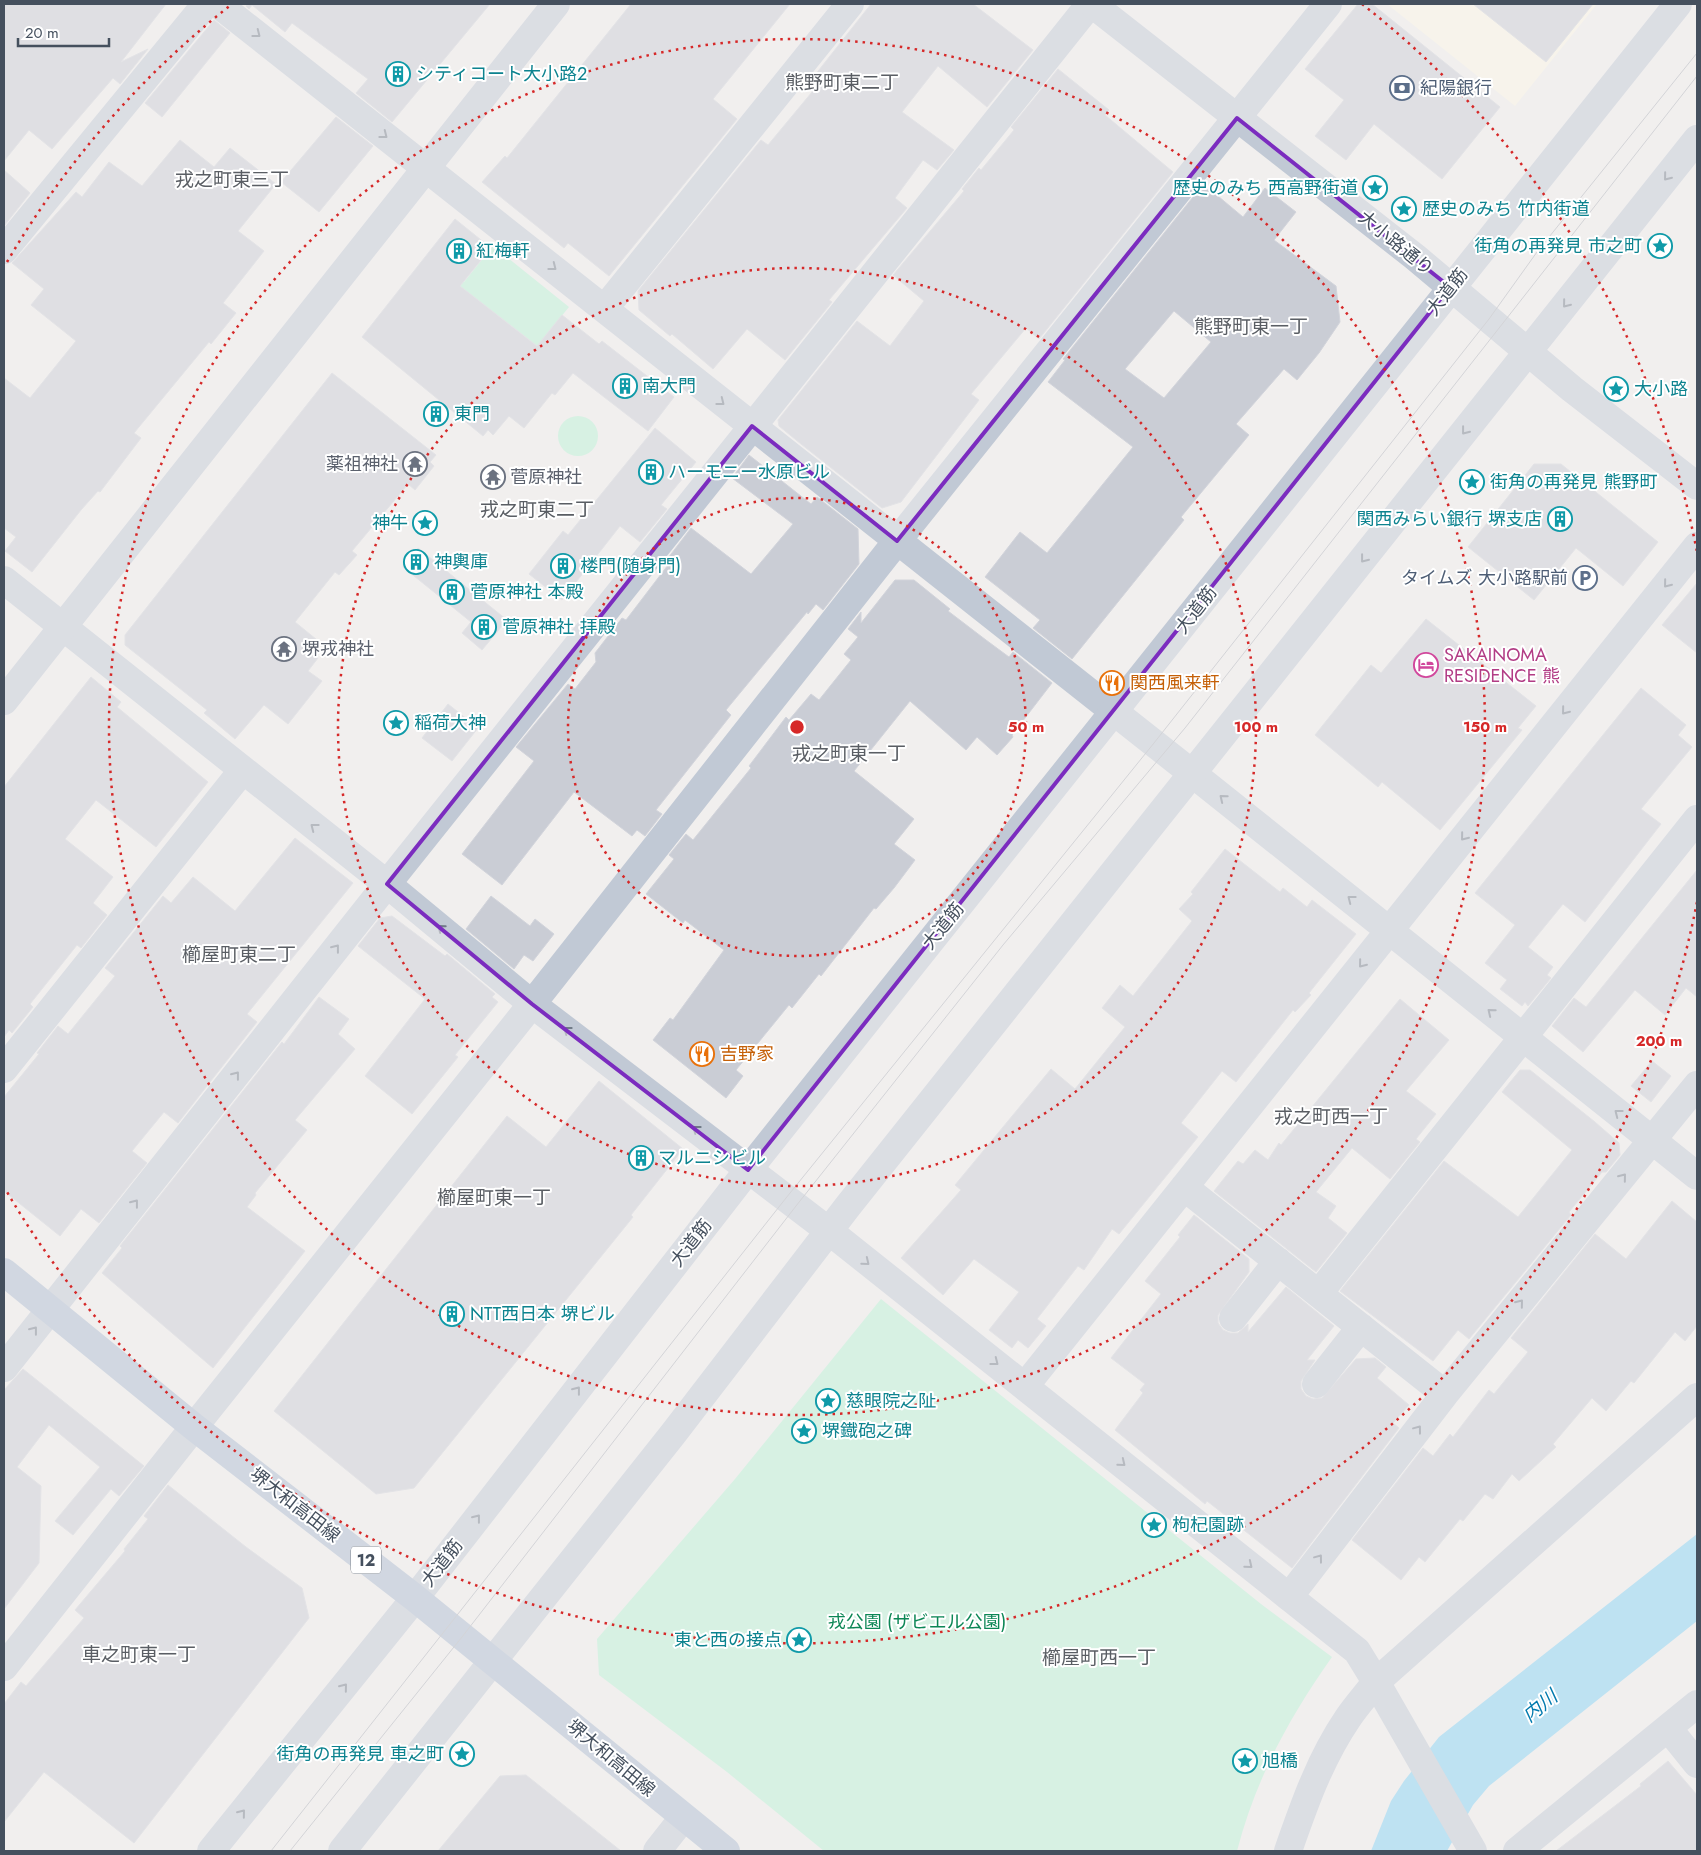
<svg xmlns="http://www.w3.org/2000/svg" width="1701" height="1855" viewBox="0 0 1701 1855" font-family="Jost,'Noto Sans JP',sans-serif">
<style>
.commercial{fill:#fef9e6}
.green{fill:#b8f4d5}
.water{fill:#81d2f5}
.building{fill:#cacdd5;stroke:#d2d4db;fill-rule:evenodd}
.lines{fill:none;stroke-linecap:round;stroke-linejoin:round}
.minor{stroke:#c1c9d5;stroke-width:28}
.tertiary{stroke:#c1c9d5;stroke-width:28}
.primary{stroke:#abbbd0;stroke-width:28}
.tram{stroke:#b0b3ba;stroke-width:1}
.oneway{stroke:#707a88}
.marked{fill:none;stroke:#7b2cbf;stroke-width:4;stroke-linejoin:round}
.ring{fill:none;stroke:#d62828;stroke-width:2.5;stroke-dasharray:2.5 5}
.labels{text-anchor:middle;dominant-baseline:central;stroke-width:4;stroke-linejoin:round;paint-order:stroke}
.shield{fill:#fff;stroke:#7d848e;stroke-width:1}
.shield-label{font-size:16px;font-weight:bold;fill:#45505e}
.culture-label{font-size:18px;fill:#0d838f;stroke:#fff;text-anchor:start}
.service-label{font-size:18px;fill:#4e5e75;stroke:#fff;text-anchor:start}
.street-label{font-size:18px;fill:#45505e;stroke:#fff}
.worship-label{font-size:18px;fill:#5b616d;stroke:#fff;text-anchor:start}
.hotel-label{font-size:18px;fill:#b23c85;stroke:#fff;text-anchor:start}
.food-label{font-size:18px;fill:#c56008;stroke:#fff;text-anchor:start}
.park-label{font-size:18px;fill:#0d8756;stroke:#fff}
.neighbourhood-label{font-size:19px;fill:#5a5e64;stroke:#fff}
.water-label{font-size:19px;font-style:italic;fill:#017aae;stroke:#fff}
.centre{fill:#d62828;stroke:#fff;stroke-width:2.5}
.ring-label{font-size:15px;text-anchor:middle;font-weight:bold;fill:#d62828;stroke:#fff;stroke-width:4;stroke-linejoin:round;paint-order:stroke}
</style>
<rect width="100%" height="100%" fill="#f1efee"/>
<path class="commercial" d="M1387 4H1597L1515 106Z"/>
<path class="green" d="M493 246 569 307 537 346 496 314 492 320 429 254 464 282Z
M558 436a20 20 0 1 1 40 0a20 20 0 1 1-40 0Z
M881 1299 1261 1604 1332 1657C1289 1718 1256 1778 1237 1851H824L727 1772 599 1675 597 1639 735 1479Z"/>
<path class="water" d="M1697 1534V1621L1489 1786 1473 1805 1447 1851H1371L1391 1801 1404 1781 1439 1737Z"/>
<path class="building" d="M4 4H166L121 62 148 49 120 84 113 78 52 149 29 130 4 161Z
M251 4H490L392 122 356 93 368 79 292 23 285 32 252 5 249 9 246 6Z
M631 4H790L713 99 737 119 609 276 568 243 564 248 482 182 505 156 507 158Z
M871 4H973L1033 50 987 107 938 66 902 112 954 150 937 170 923 160 895 198 907 208 829 300 832 302 785 360 747 329 713 369 672 334 670 336 639 310 638 291 761 140 768 145 822 80 815 75Z
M1358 4H1372L1500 107 1442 179 1374 124 1346 160 1315 136 1344 100 1305 69Z
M1473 4H1593L1546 62Z
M214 20 230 33 162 117 145 103Z
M1058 69 1109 110 1105 115 1173 172 1039 339 1026 328 971 394 979 400 901 502 882 508 801 444 779 426 778 420 857 321 890 346 924 301 893 275 964 191 962 189 979 168 981 170 1014 130 1011 127Z
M336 117 373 146 319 212 281 182Z
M180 140 214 167 230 148 276 184 238 231 264 251 223 303 236 313 211 344 209 342 134 433 141 438 100 492 98 491 81 510 32 572 5 551 16 537 4 528V378L30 398 76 341 31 305 44 289 12 263 76 192 82 197 109 162 142 186Z
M4 170 30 193 4 226Z
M1206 186 1243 217 1265 188 1296 212 1274 240 1336 286 1340 322 1319 353 1297 380 1284 369 1236 424 1249 435 1181 517 1184 520 1072 659 1033 628 1040 620 985 577 1020 532 1047 553 1133 447 1048 382 1065 360 1063 359 1197 192 1199 194ZM1174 311 1211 342 1164 398 1125 369Z
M455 219 491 248 460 286 537 346 562 315 599 344 602 341 674 397 648 431 573 373 555 395 552 393 524 428 509 416 493 435 488 430 483 436 362 337Z
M332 373 436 455 430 462 434 466 415 490 408 484 352 551 357 555 339 575 335 572 295 622 322 644 313 654 318 658 308 671 322 681 288 724 264 705 235 739 204 713 207 710 125 645V635Z
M655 428 696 462 661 505 667 509 640 542 620 526 562 600 529 574 563 531 568 535Z
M749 455 811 504 817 497 858 529 859 564 823 610 816 604 808 614 807 612 726 710 731 715 656 810 662 814 645 836 637 830 632 836 574 792 502 885 462 854 534 761 516 747 568 684 575 689 596 662 595 653 622 618 626 620 668 565 665 562 691 528 751 574 793 524 732 478Z
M1534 464H1561L1658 542 1623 586 1576 548 1534 600 1468 547Z
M418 548 507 620 482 650 462 633 471 622 403 567Z
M895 580H914L950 609 948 611 986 640 1009 657 1013 652 1052 683 1012 735 1013 737 997 755 977 737 966 750 910 701 854 771 914 819 894 844 915 860 894 888 876 909 874 908 821 976 819 974 792 1008 789 1005 736 1070 743 1076 726 1098 653 1040 670 1018 673 1020 724 950 685 920 683 923 646 894 674 859 669 855 686 834 693 840 751 768 749 766 786 717 789 720 811 694 819 700 851 660 844 654 858 637 848 629 861 612V623Z
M1697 583V653L1662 625Z
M1426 619 1536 706 1518 728 1522 730 1440 830 1382 782 1378 787 1315 735 1371 665 1381 673Z
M91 677 121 702 117 707 208 782 156 847 96 800 65 839 113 877 93 903 107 915 81 948 77 945 30 1004 33 1007 12 1033 9 1030 4 1037V787Z
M1641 688 1686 725 1678 735 1692 747 1641 809 1661 824 1585 922 1563 904 1528 947 1553 967 1547 975 1551 978 1528 1006 1525 1002 1522 1006 1500 989 1507 980 1485 963 1515 925 1475 893Z
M448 704 478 728 452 761 422 738Z
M295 838 353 883 247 1014 257 1022 178 1123 164 1112 132 1151 147 1163 99 1223 81 1209 60 1236 4 1191V1097L39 1054 37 1053 58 1026 68 1034 115 976 105 968 163 896 171 903 193 877 235 911Z
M1225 849 1280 892 1283 888 1307 907 1312 900 1356 934 1309 993 1311 995 1295 1012 1293 1010 1236 1082 1222 1071 1181 1123 1198 1137 1119 1234 1112 1229 1084 1270 1078 1266 1037 1319 1046 1326 1028 1348 1018 1340 1012 1348 989 1330 1019 1292 974 1259 943 1295 901 1258 961 1190 955 1185 1051 1069 1075 1089 1125 1027 1102 1008 1120 985 1133 996 1192 921 1179 909 1193 894 1191 892Z
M1697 870V997L1686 988 1665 1015 1635 990 1583 1052 1552 1026 1574 998 1586 1007Z
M491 896 530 926 535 919 554 934 533 961 524 955 514 969 466 929Z
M392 916 445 956 447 954 495 994 492 997 498 1002 455 1055 458 1057 412 1114 365 1076 425 999 358 946 380 918Z
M319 997 349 1019 338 1034 355 1049 295 1120 307 1130 255 1193 256 1195 247 1207 305 1251 213 1368 102 1273 122 1248 120 1246 282 1042 284 1044Z
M1400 999 1449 1040 1406 1091 1436 1114 1416 1139 1420 1142 1390 1179 1352 1148 1316 1192 1336 1206 1328 1218 1347 1233 1316 1272 1214 1191 1238 1161 1243 1164 1255 1150 1268 1160 1279 1143 1281 1145Z
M1652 1061 1671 1076 1651 1102 1631 1086Z
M1520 1070H1530L1595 1122 1619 1143 1620 1155 1606 1172H1602L1569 1212 1571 1215 1469 1339 1458 1330 1433 1361 1340 1291 1444 1161 1518 1217 1572 1150 1502 1092Z
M599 1081 683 1149 631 1215 633 1217 414 1488 376 1494 274 1411 507 1116 546 1147Z
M1672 1201 1697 1222V1326L1685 1341 1675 1332 1634 1383 1631 1381 1606 1411 1592 1398 1553 1444 1556 1447 1519 1481 1512 1474 1493 1499 1485 1494 1463 1521 1460 1519 1425 1562 1419 1557 1401 1580 1352 1540 1423 1448 1433 1456 1450 1434 1453 1437 1489 1390 1494 1394 1528 1352 1511 1338 1595 1234 1626 1259Z
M1194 1215 1249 1259V1272L1218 1315V1323L1223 1330 1230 1333H1238L1248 1324V1332L1286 1287 1334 1326 1307 1360H1315L1301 1381V1389L1306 1396 1313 1399 1322 1398 1356 1359 1375 1358 1386 1367 1377 1378 1409 1405 1393 1423 1399 1428 1292 1568 1207 1501 1205 1504 1115 1430 1143 1393 1140 1390 1145 1384 1111 1358 1161 1294 1145 1281 1180 1237 1178 1235Z
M23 1369 144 1466 119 1496 111 1489 73 1535 55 1521 100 1467 49 1425 17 1467 41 1486 39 1563 4 1609V1390Z
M168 1485 246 1547 302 1588 309 1618 134 1843 44 1772 4 1822V1704L21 1682 26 1686 84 1618 75 1610 125 1551 124 1549 148 1519 144 1516Z
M1668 1761 1697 1795V1851H1556L1641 1786 1640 1784Z
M526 1775 621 1851H438L500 1776Z"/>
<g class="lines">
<path class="minor" d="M218 4 1193 774 1697 1176
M4 250 206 4
M605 308 850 4
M4 580 387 884 532 1004 829 1231
M4 1069 242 771
M1184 1187 1445 1394
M1319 1293 1697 819
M1233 1318 1278 1261
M4 1368 387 884 1090 4
M1316 1384 1361 1327
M1025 1386 1697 546
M194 1427 532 1004 897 541 1328 4
M1289 1597 1445 1394 1697 1085
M1376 1682 1473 1851
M1668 1728 1697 1764
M657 1851 683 1818
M1517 1851 1697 1704"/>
<path class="tertiary" d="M1092 4 1415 257 1572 389 1697 486
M4 701 556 4
M829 1231 1357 1651 1376 1682
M4 1667 194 1427
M211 1851 415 1598 748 1170 1678 4
M342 1851 673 1434 848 1206 1697 139
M1288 1851C1304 1805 1320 1759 1348 1718 1356 1706 1367 1694 1376 1682L1697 1397"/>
<path class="primary" d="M4 1272 194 1427 415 1598 726 1851"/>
<path class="tram" d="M271 1851 786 1198 1154 743 1489 319 1537 252 1697 53
M290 1851 462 1637 796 1206 1003 945 1185 728 1697 76"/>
</g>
<defs><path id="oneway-chevron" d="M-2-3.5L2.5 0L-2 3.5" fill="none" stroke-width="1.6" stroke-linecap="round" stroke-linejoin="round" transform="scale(1.25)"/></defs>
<g class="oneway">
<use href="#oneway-chevron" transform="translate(257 34) rotate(38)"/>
<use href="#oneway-chevron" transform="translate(384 135) rotate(38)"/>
<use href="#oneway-chevron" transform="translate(1667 177) rotate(129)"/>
<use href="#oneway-chevron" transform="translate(553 267) rotate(38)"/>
<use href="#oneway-chevron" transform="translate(1566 304) rotate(129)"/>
<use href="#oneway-chevron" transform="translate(721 402) rotate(38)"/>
<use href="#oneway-chevron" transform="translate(1465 431) rotate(128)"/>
<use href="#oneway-chevron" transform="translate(1364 559) rotate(128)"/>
<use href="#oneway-chevron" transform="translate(1667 584) rotate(129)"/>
<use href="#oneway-chevron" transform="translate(1565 711) rotate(129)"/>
<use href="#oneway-chevron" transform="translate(1223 798) rotate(-141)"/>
<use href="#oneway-chevron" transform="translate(314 827) rotate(-142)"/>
<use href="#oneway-chevron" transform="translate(1464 837) rotate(129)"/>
<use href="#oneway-chevron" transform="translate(1351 899) rotate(-142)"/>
<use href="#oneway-chevron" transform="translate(441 928) rotate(-141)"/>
<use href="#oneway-chevron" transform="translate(336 948) rotate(-52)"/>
<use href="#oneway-chevron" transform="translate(1362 964) rotate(129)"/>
<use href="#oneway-chevron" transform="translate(1491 1012) rotate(-141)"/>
<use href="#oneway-chevron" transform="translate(567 1030) rotate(-142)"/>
<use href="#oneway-chevron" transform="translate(236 1075) rotate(-52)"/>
<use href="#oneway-chevron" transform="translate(1618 1113) rotate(-142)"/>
<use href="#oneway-chevron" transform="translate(696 1129) rotate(-142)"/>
<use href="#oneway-chevron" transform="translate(1623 1177) rotate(-51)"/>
<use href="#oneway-chevron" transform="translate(135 1203) rotate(-52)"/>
<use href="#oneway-chevron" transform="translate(866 1262) rotate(39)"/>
<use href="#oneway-chevron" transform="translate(1520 1303) rotate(-51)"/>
<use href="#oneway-chevron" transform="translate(34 1330) rotate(-52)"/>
<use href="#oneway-chevron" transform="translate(995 1362) rotate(38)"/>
<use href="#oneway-chevron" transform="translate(577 1390) rotate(-52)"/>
<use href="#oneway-chevron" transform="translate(1418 1429) rotate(-53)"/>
<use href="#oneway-chevron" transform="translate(1122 1463) rotate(39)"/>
<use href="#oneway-chevron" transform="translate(477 1518) rotate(-52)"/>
<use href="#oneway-chevron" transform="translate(1319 1558) rotate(-53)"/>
<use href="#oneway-chevron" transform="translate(1249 1565) rotate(39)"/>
<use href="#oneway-chevron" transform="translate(344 1687) rotate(-51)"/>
<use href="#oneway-chevron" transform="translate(242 1813) rotate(-51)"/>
</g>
<path d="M0 0H1701V1855H0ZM1237 118 1450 287 748 1170 532 1004 387 884 752 426 897 541Z" fill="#f1efee" fill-opacity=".55" fill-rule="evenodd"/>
<path class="marked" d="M1237 118 1450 287 748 1170 532 1004 387 884 752 426 897 541Z"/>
<g class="ring">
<circle cx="797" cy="727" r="229"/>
<circle cx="797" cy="727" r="459"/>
<circle cx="797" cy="727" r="688"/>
<path d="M1697 902A917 917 0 0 1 7 1192M7 262A917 917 0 0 1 232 4M1362 4A917 917 0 0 1 1697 552"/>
</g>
<defs>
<symbol id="building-ring" viewBox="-11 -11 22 22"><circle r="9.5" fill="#fff" stroke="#0f9aa8" stroke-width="1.5"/><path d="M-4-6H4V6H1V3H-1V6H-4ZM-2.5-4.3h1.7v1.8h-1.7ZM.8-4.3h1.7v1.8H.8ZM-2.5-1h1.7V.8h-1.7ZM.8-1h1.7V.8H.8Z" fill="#0f9aa8"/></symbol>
<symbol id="bank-ring" viewBox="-11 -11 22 22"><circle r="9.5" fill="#fff" stroke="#5c6f8a" stroke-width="1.5"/><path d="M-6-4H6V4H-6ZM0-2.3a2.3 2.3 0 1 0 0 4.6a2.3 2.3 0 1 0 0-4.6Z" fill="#5c6f8a"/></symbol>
<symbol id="sight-ring" viewBox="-11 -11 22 22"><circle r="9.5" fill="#fff" stroke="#0f9aa8" stroke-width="1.5"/><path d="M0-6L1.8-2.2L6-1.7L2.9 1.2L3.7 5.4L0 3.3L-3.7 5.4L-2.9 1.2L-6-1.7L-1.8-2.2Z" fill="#0f9aa8"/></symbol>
<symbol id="temple-ring" viewBox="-11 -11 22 22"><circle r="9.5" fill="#fff" stroke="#6b7280" stroke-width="1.5"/><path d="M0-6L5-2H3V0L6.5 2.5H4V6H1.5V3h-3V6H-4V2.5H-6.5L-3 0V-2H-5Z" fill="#6b7280"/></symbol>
<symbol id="parking-ring" viewBox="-11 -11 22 22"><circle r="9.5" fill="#fff" stroke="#5c6f8a" stroke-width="1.5"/><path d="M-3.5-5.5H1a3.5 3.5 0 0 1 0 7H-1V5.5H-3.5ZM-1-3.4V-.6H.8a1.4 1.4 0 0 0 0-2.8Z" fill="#5c6f8a"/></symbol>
<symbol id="hotel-ring" viewBox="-11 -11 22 22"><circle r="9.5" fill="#fff" stroke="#d1479c" stroke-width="1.5"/><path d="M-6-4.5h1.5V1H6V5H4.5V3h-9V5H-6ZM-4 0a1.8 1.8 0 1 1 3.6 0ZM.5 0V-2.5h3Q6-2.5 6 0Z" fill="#d1479c"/></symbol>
<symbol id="restaurant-ring" viewBox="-11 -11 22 22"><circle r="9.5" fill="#fff" stroke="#e8710a" stroke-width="1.5"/><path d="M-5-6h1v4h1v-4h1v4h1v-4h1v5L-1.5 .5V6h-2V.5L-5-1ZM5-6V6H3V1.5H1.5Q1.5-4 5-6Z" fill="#e8710a"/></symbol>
</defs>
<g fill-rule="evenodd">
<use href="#building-ring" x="384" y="60" width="28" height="28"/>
<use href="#bank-ring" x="1388" y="74" width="28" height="28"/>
<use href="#sight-ring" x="1361" y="174" width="28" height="28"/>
<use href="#sight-ring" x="1390" y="195" width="28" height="28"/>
<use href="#sight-ring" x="1646" y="232" width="28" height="28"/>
<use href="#building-ring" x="445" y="237" width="28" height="28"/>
<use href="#building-ring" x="611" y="372" width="28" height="28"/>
<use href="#sight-ring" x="1602" y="375" width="28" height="28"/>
<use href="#building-ring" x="422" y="400" width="28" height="28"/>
<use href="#temple-ring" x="401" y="450" width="28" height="28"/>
<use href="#building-ring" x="637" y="458" width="28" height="28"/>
<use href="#temple-ring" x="479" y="463" width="28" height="28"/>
<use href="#sight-ring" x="1458" y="468" width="28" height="28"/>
<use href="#building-ring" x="1546" y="505" width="28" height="28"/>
<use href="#sight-ring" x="411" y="509" width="28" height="28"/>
<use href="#building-ring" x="402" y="548" width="28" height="28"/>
<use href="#building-ring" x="549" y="552" width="28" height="28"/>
<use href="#parking-ring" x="1571" y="564" width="28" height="28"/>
<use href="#building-ring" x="438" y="578" width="28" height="28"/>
<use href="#building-ring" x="470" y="613" width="28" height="28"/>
<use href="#temple-ring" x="270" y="635" width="28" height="28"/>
<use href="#hotel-ring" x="1412" y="651" width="28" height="28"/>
<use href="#restaurant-ring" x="1098" y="669" width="28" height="28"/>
<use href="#sight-ring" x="382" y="709" width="28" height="28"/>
<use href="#restaurant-ring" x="688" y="1040" width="28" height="28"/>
<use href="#building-ring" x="627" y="1144" width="28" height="28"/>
<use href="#building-ring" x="438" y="1300" width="28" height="28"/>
<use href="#sight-ring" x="814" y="1387" width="28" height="28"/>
<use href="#sight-ring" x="790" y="1417" width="28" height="28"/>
<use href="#sight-ring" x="1140" y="1511" width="28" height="28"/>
<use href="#sight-ring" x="785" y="1626" width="28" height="28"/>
<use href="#sight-ring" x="448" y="1740" width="28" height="28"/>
<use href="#sight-ring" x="1231" y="1747" width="28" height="28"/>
</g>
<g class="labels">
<rect class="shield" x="351" y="1546.5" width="30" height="27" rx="4"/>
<g class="shield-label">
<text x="366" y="1560">12</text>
</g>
<g class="culture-label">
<text x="416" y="74">シティコート大小路2</text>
<text x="1358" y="188" text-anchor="end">歴史のみち 西高野街道</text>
<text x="1422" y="209">歴史のみち 竹内街道</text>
<text x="1642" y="246" text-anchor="end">街角の再発見 市之町</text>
<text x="476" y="251">紅梅軒</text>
<text x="642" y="386">南大門</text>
<text x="1634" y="389">大小路</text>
<text x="454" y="414">東門</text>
<text x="668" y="472">ハーモニー水原ビル</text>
<text x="1490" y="482">街角の再発見 熊野町</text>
<text x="1542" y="519" text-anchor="end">関西みらい銀行 堺支店</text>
<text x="408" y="523" text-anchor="end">神牛</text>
<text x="434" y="562">神輿庫</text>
<text x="580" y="566">楼門(随身門)</text>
<text x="470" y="592">菅原神社 本殿</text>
<text x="502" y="627">菅原神社 拝殿</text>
<text x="414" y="723">稲荷大神</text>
<text x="658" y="1158">マルニシビル</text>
<text x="470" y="1314">NTT西日本 堺ビル</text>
<text x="846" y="1401">慈眼院之阯</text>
<text x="822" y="1431">堺鐡砲之碑</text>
<text x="1172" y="1525">枸杞園跡</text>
<text x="782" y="1640" text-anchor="end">東と西の接点</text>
<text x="444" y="1754" text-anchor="end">街角の再発見 車之町</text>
<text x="1262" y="1761">旭橋</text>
</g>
<g class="service-label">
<text x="1420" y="88">紀陽銀行</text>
<text x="1568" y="578" text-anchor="end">タイムズ 大小路駅前</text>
</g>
<g class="street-label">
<text transform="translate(1396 243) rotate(39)">大小路通り</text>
<text transform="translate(1447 292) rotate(-52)">大道筋</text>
<text transform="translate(1196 610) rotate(-52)">大道筋</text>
<text transform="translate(943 926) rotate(-51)">大道筋</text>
<text transform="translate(691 1243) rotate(-52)">大道筋</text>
<text transform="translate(295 1505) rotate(38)">堺大和高田線</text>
<text transform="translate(442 1563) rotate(-52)">大道筋</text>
<text transform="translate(611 1758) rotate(40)">堺大和高田線</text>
</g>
<g class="worship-label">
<text x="398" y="464" text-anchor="end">薬祖神社</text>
<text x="510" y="477">菅原神社</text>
<text x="302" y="649">堺戎神社</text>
</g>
<g class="hotel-label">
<text x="1444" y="655">SAKAINOMA<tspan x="1444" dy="21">RESIDENCE 熊</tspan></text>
</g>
<g class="food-label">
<text x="1130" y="683">関西風来軒</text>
<text x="720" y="1054">吉野家</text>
</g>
<g class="park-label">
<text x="917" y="1622">戎公園 (ザビエル公園)</text>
</g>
<g class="neighbourhood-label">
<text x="842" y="82">熊野町東二丁</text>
<text x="232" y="179">戎之町東三丁</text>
<text x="1251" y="326">熊野町東一丁</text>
<text x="537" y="509">戎之町東二丁</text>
<text x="849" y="753">戎之町東一丁</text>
<text x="239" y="954">櫛屋町東二丁</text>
<text x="1331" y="1116">戎之町西一丁</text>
<text x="494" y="1197">櫛屋町東一丁</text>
<text x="139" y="1654">車之町東一丁</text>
<text x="1099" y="1657">櫛屋町西一丁</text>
</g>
<g class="water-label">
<text transform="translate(1540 1706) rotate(-39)">内川</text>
</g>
</g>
<circle cx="797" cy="727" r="8" class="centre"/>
<g class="ring-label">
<text x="1026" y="732">50 m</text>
<text x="1256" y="732">100 m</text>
<text x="1485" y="732">150 m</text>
<text x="1659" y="1046">200 m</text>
</g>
<rect width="1701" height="1855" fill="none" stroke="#45505e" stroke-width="10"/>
<path d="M18 38v8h91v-8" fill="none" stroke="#45505e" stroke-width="2.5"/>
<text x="25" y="38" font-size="15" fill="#45505e" stroke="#ffffff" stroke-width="4" paint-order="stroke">20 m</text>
</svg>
